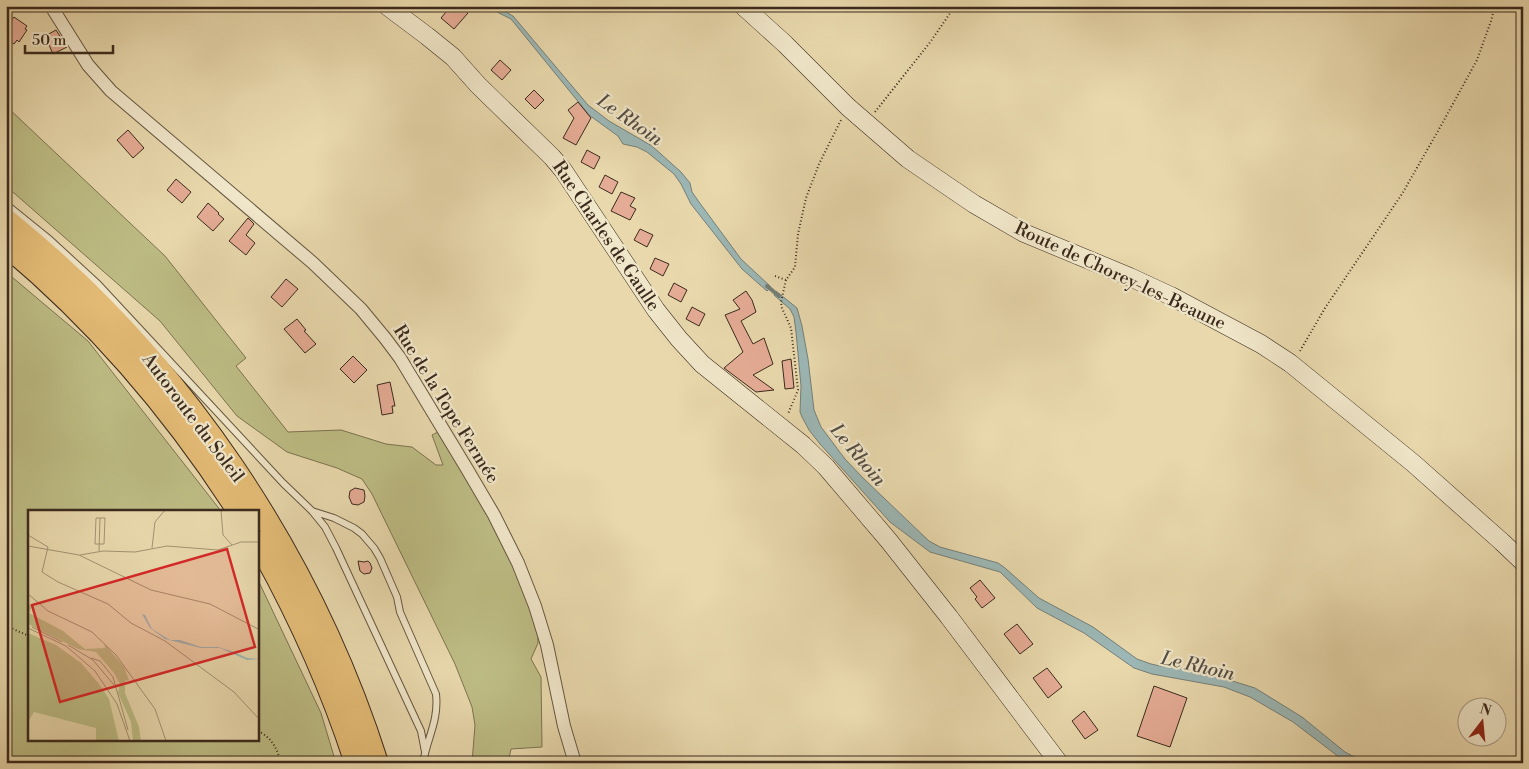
<svg xmlns="http://www.w3.org/2000/svg" width="1529" height="769" viewBox="0 0 1529 769" font-family="'Libre Bodoni',serif">
<style>
.green{fill:#bdbc84;stroke:#7c7350}
.water{fill:#9cb7b5;stroke:#757f78}
.lines{fill:none;stroke-linecap:round;stroke-linejoin:round}
.stream{stroke:#757f78;stroke-width:4}
.building{fill:#e5ac95;stroke:#3b2a1d}
.lane-casing{stroke:#665641;stroke-width:8}
.street-casing{stroke:#665641;stroke-width:14}
.secondary-casing{stroke:#3b2a1d;stroke-width:19}
.highway-casing{stroke:#3b2a1d;stroke-width:24}
.path{stroke:#3b2a1d;stroke-width:2;stroke-dasharray:1 2.5;stroke-linecap:butt}
.lane{stroke:#f0e6c9;stroke-width:6}
.street{stroke:#f0e6c9;stroke-width:12}
.secondary{stroke:#f0e6c9;stroke-width:18}
.highway{stroke:#e4bc76;stroke-width:22}
.labels{text-anchor:middle;dominant-baseline:central;stroke-width:4.5;stroke-linejoin:round;paint-order:stroke}
.street-label{font-size:18px;fill:#3b2a1d;stroke:#f0e6c9}
.water-label{font-size:19px;font-style:italic;fill:#534d43;stroke:#f0e6c9}
.inset-road{fill:none;stroke:#a39273;stroke-width:1}
.view{fill:#d62828;fill-opacity:0.15;stroke:#d62828;stroke-width:2.5}
.inset-edge{fill:none;stroke:#3b2a1d;stroke-width:2.5}
</style>
<rect width="100%" height="100%" fill="#e8d8ac"/>
<filter id="stains"><feTurbulence type="fractalNoise" baseFrequency=".004" numOctaves="4"/><feColorMatrix values="0 0 0 0 .2 0 0 0 0 .09 0 0 0 0 .02 0 0 0 .5 -.17"/></filter>
<radialGradient id="worn" r=".72"><stop offset=".6" stop-color="#630" stop-opacity="0"/><stop offset="1" stop-color="#630" stop-opacity=".3"/></radialGradient>
<path class="green" d="M6 106 165 256 246 358 236 366 288 432 341 430 386 444 412 447 436 465H443L432 435 442 430 514 558 538 629V643L531 659 541 677 542 747 511 749 508 763H472L475 725 472 707 455 664 372 494 362 479 337 468 287 452 237 416 160 321 6 186Z
M6 272 88 341 221 511 29 512V740H258V580L321 713 336 763H6Z"/>
<path class="water" d="M485 6H495L513 16 588 105 609 121 652 146 681 172 690 183 692 192 699 202 741 259 771 287 767 291 742 269 691 204 681 184 674 174 647 152 637 147 623 144 618 136 589 115 511 19Z
M776 291 797 308 802 326 808 359 814 410 821 427 845 459 863 478 929 541 940 547 998 563 1005 568 1039 598 1093 627 1137 659 1151 664 1160 666 1206 669 1213 675 1255 688 1302 717 1345 752 1366 763H1349L1339 757 1293 722 1250 697 1224 687 1152 674 1134 668 1084 633 1037 608 1000 572 930 552 890 522 820 444 809 430 802 417 800 412 801 386 796 332 794 317 790 309 774 295Z"/>
<g class="lines">
<path class="stream" d="M767 286 779 296"/>
</g>
<path class="building" d="M451 6H460L468 13 454 29 441 18Z
M14 17 27 26 25 29 27 30 19 42 17 40 14 44 6 39V28Z
M56 30 67 47 53 54 45 36Z
M500 60 511 70 502 80 491 70Z
M534 90 544 100 535 109 525 99Z
M578 102 591 118 576 145 563 138 574 118 568 110Z
M128 130 144 148 133 158 117 140Z
M587 150 600 157 594 169 581 162Z
M605 175 618 182 612 194 599 187Z
M176 179 191 192 182 203 167 190Z
M621 192 635 198 630 206 636 209 630 220 611 211Z
M208 203 219 213 218 214 224 219 213 231 197 217Z
M248 218 254 224 246 235 255 243 246 255 229 241Z
M640 229 653 235 647 247 634 240Z
M655 258 669 264 663 276 650 269Z
M286 279 298 289 282 307 271 297Z
M674 283 687 290 681 302 668 295Z
M746 291 752 300 756 312 741 321 753 344 764 338 773 364 753 375 774 390 756 392 724 368 743 352 725 315 740 309 733 300Z
M692 307 705 314 699 326 686 319Z
M297 319 306 330 304 331 316 344 305 353 284 329Z
M353 356 367 370 354 383 340 369Z
M791 359 794 388 785 389 782 361Z
M390 382 395 406H392L393 413 382 415 377 385Z
M355 488 364 490 365 496 364 502 358 505 352 504 349 497 350 491Z
M358 561 364 562 368 561 370 563 372 568 370 573 364 574 360 571Z
M980 580 995 598 982 608 975 599 977 597 970 588Z
M1017 624 1033 644 1020 654 1004 634Z
M1047 668 1062 687 1048 698 1033 678Z
M1154 686 1187 698 1170 747 1137 736Z
M1084 711 1098 730 1085 739 1072 721Z"/>
<g class="lines">
<defs>
<path id="lane" d="M6 204 48 238 98 284 283 483 312 511 325 527 336 548 421 731 425 752
M312 511 334 518 354 528 362 534 374 548 380 558 397 597 400 612 436 694C439 721 427 738 423 763"/>
<path id="street" d="M51 6 88 65 111 91 313 263 361 309 385 338 400 358 467 469 494 515 518 563 535 606 547 645 564 726 575 763"/>
<path id="secondary" d="M387 6 427 36 453 57 478 85 552 157 563 170 656 310 679 339 702 364 803 445 826 467 889 541 949 617 1059 763
M743 6 785 44 848 107 908 159 974 204 1024 233 1130 277 1171 296 1261 344 1290 363 1413 463 1502 542 1523 562"/>
<path id="highway" d="M6 220C179 359 310 552 377 763
M6 245C97 321 175 412 239 512
M258 542C298 613 331 686 356 763"/>
</defs>
<use href="#lane" class="lane-casing"/>
<use href="#street" class="street-casing"/>
<use href="#secondary" class="secondary-casing"/>
<use href="#highway" class="highway-casing"/>
<path class="path" d="M875 112 931 41 955 6
M775 276 786 280 795 267 798 234 806 198 819 164 841 120
M786 280 781 302 782 308 791 328 798 390 788 414
M1300 351 1325 308 1402 194 1438 131 1477 60 1491 21 1495 6
M6 626 29 636
M258 731C272 738 277 748 281 763"/>
<use href="#lane" class="lane"/>
<use href="#street" class="street"/>
<use href="#secondary" class="secondary"/>
<use href="#highway" class="highway"/>
</g>
<g class="labels">
<g class="street-label">
<text transform="translate(606 236) rotate(56)">Rue Charles de Gaulle</text>
<text transform="translate(1120 276) rotate(25)">Route de Chorey-les-Beaune</text>
<text transform="translate(446 404) rotate(58)">Rue de la Tope Fermée</text>
<text transform="translate(193 418) rotate(53)">Autoroute du Soleil</text>
</g>
<g class="water-label">
<text transform="translate(630 120) rotate(35)">Le Rhoin</text>
<text transform="translate(858 455) rotate(50)">Le Rhoin</text>
<text transform="translate(1198 666) rotate(13)">Le Rhoin</text>
</g>
</g>
<g transform="translate(28 510)">
<rect width="231" height="231" fill="#e8d8ac"/>
<path d="M0 94 4 96 1 103 35 121 57 139 77 138 76 133 96 157 101 170 97 171V183L111 217 113 231H105L103 212 90 183 92 174 86 163 68 142 50 139 0 114ZM0 123 28 135 53 153 71 174 81 189 91 231H68V218L6 202 0 212Z" fill="#bdbc84"/>
<path d="M114 104 117 105 124 119 142 130H152L173 137H190L206 142 219 148 231 149 219 150 192 138H173L137 129 122 118Z" fill="#9cb7b5"/>
<path class="inset-road" d="M193 0 195 25 204 35M68 8H77L76 34H67ZM0 25 20 37M0 36 51 45 123 80 182 94 232 120M124 38 127 12 137 0M71 41 72 8M52 45 75 41 107 42 139 36 190 40 213 32H232M14 62 30 72 80 94 103 113 137 131 206 182 232 210M14 62 20 37M0 84 20 101 64 122 88 145 127 199 138 231M4 117 34 132M0 118 38 136 67 161 89 194 102 231M40 135 65 150 86 175M63 148 72 151 85 167 100 220"/>
<path class="view" d="M199 39 227 137 32 192 4 95Z"/>
<rect width="231" height="231" class="inset-edge"/>
</g>
<rect width="1529" height="769" fill="none" stroke="#e8d8ac" stroke-width="25"/>
<rect x="8" y="8" width="1514" height="754" fill="none" stroke="#3b2a1d" stroke-width="2.5"/>
<rect x="12" y="12" width="1504" height="744" fill="none" stroke="#3b2a1d"/>
<g transform="translate(1482 722) rotate(16)"><circle r="24" fill="#f0e6c9" stroke="#a89b84"/>
<path d="M0-4L9 19L0 12L-9 19Z" fill="#8f2418"/>
<text y="-8" font-size="14" font-weight="bold" text-anchor="middle" fill="#3b2a1d">N</text>
</g>
<path d="M25 45v8h88v-8" fill="none" stroke="#3b2a1d" stroke-width="2.5"/>
<text x="32" y="45" font-size="15" fill="#3b2a1d" stroke="#f0e6c9" stroke-width="4" paint-order="stroke">50 m</text>
<rect width="100%" height="100%" filter="url(#stains)"/>
<rect width="100%" height="100%" fill="url(#worn)"/>
</svg>
